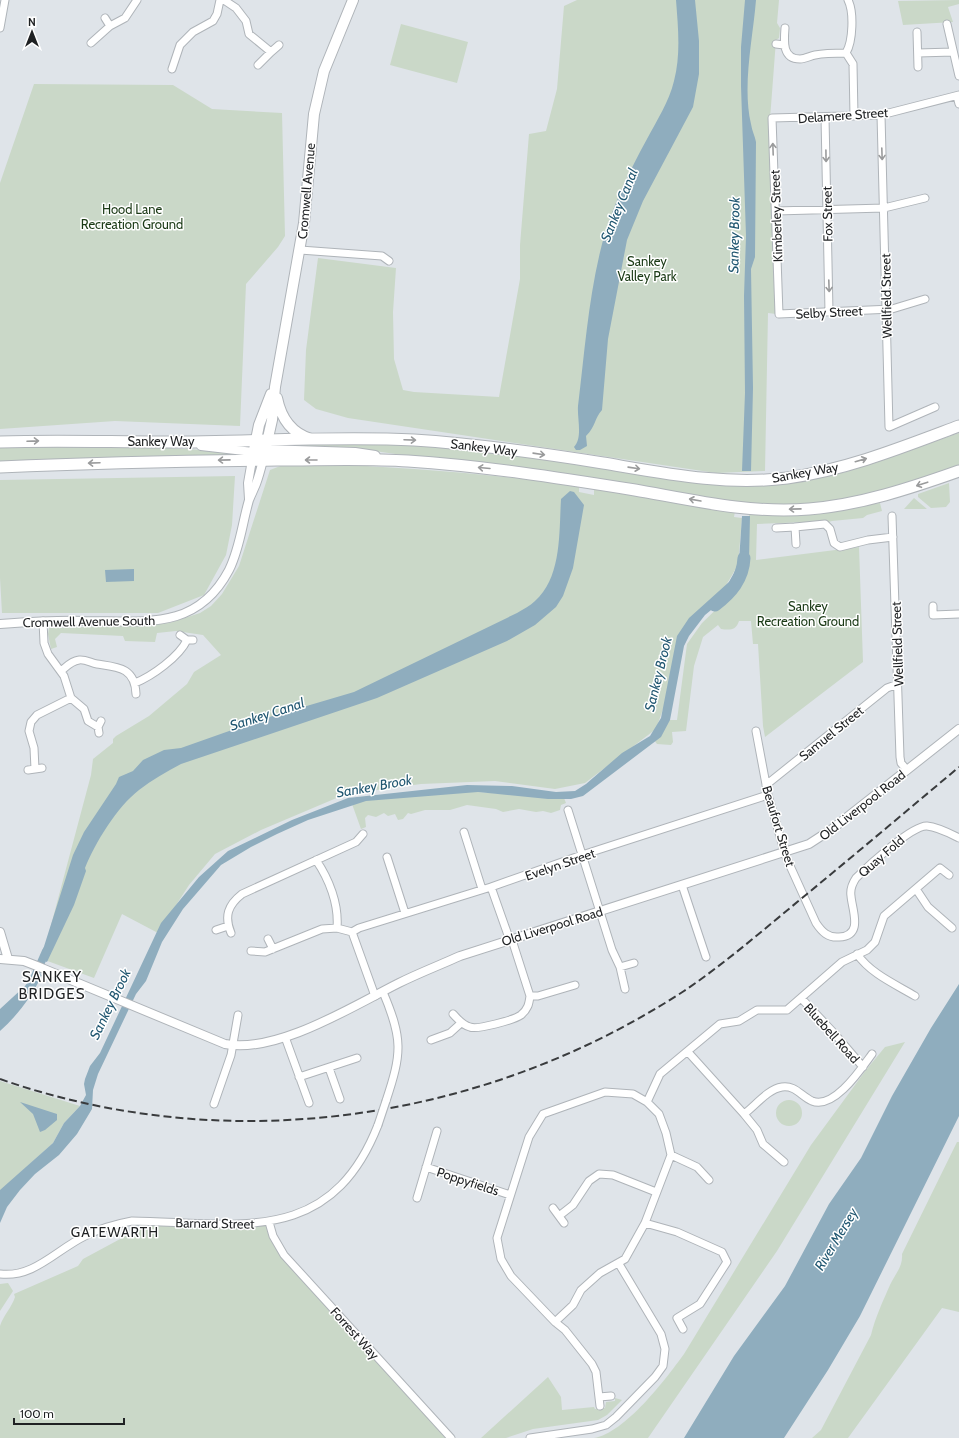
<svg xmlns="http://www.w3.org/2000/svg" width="959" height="1438" viewBox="0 0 959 1438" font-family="Cabin,sans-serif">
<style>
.green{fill:#cad8c8}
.water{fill:#8fadbe}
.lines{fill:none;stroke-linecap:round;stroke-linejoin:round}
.canal{stroke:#8fadbe;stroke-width:8}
.river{stroke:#8fadbe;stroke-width:13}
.minor-casing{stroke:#afb4b9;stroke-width:9}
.tertiary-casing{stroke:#afb4b9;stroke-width:10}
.primary-casing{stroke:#afb4b9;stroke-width:12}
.trunk-casing{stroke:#afb4b9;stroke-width:13}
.minor{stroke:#fff;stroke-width:7}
.tertiary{stroke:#fff;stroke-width:8}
.primary{stroke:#fff;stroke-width:10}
.trunk{stroke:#fff;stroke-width:11}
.rail{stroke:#393b3d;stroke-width:2;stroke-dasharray:8 4;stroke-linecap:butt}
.minor-bridge-casing{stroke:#afb4b9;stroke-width:9;stroke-linecap:butt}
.minor-bridge{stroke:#fff;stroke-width:7}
.oneway{stroke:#9a9b9c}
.labels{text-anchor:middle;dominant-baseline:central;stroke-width:3;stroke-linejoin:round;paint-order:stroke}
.street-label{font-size:13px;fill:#1f2123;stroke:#fff}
.park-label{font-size:13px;fill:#1b3a16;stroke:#fff}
.water-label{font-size:14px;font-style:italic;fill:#225872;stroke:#fff}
.neighbourhood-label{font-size:14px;letter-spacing:1px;fill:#1f2123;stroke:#fff}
.quarter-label{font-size:15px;letter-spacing:1px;fill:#1f2123;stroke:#fff}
</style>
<rect width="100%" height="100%" fill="#dfe4e9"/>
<path class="green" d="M577 0H779L777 23 780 28 779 38 776 40 770 119 776 314 768 313 765 471 716 473 348 418 316 409 304 400 306 350 318 258 396 268 393 312 394 359 403 390 414 392 499 397 520 279V245L529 134 546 131 557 89 564 6Z
M959 0V4L948 7 953 22 903 25 898 1Z
M401 24 468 42 457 83 390 65Z
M34 84 173 85 212 109 282 113 285 236 278 247 246 284 240 426 115 421 0 429V183Z
M959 433V467C910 484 860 499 808 505 791 507 771 505 753 504L367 450 288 448V445L420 444 788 483 846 472Z
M0 446H130L241 452 242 455 0 463Z
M318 464C406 467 493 474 579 486V492L594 495V490L598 488 735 511 734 517 742 518 738 565 725 587 681 632 667 698 656 729 585 783 555 789 495 781 421 784 346 794 261 830 215 854 189 885 158 933 122 914 94 978 42 959 91 775 93 759 113 743V739L116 736 149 716 187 684 194 672 221 655 203 635 176 631 157 633 155 642 125 641 123 636 61 633 55 639 57 647 51 649 48 634 49 628 126 626 169 623 200 613 211 606 222 594 239 566 270 470 283 465Z
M235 476 232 525 226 555 204 595 158 613H2L0 578V480Z
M949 483 950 502 946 507 931 508 918 497V494Z
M914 498 927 509H904Z
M880 503 882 511 867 515 863 518 832 521 818 525 807 522 757 524 756 560 859 547 863 662 765 737 763 726 758 644H753L751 621H739C736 631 729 630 721 629L718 625 703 637 694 666 686 731 672 732 673 742 671 745 657 744 654 740 669 720H677L687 644 702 623 733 593 745 568 749 515 823 512Z
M463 791 564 798 566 803 561 805 560 810 551 813 543 811 536 812 519 809 503 812 496 809 467 805 450 810H425L411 814 408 813 403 819 398 820 395 814 388 816 384 813 376 817 368 815 365 818 366 827 361 829 352 804 367 799 392 795 395 798 403 795Z
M905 1042 777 1251 648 1438H594C625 1433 665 1380 684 1354L811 1145 866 1070 885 1047Z
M0 1081 80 1106 64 1123 53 1143 0 1191Z
M776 1113a13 13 0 1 1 26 0a13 13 0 1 1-26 0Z
M957 1142H959V1312L942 1308 848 1438H812L821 1430 871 1335C875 1318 883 1301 890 1285 895 1274 903 1267 902 1254Z
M144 1221 269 1222 279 1249 451 1438H0V1326C3 1316 12 1307 15 1297L14 1294 78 1266 83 1259 135 1231Z
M8 1283 13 1291 0 1311V1284Z
M548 1377 561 1397 562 1410 594 1407 595 1409 605 1408 606 1402 615 1401V1398L622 1400 607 1415 598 1420 533 1429 506 1438H481Z"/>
<path class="water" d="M676 0H695L699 41V74L693 107 643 201 627 240 608 339 602 410C594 419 596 426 586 436L587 446 580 450H576L574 447C583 438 577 418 578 406 585 349 589 289 605 233 615 201 631 168 647 139 657 120 669 102 674 81 681 54 678 27 676 0Z
M745 0H756C753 38 742 86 751 124 752 131 755 136 756 142L755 257 751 269 753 388 751 471H742L745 393 744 296 746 236 741 86V47Z
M570 491 574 492 584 505 573 568 563 596 556 607 535 625 507 641 377 698 181 764C166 772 152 780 139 790 117 807 95 843 85 868L86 871 74 905 47 962 40 959 73 855 84 832 116 784 119 777 133 771 143 760 164 750 181 748 266 718 354 692 517 613C523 609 530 606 535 601 562 577 559 532 561 499Z
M742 516H750L749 560 727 597 705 615 689 636 684 646 670 720 661 737 583 796 571 799H548L478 792 366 801 308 820 277 834 251 847 221 865 183 909 162 942 146 981 136 994 98 1074 93 1090 92 1109 77 1134 59 1155 35 1174 20 1190 7 1207 0 1223V1190L53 1143 64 1123 80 1106 86 1095 84 1084 85 1079 90 1066 100 1053 161 923 199 877 228 851 292 820 348 798 467 785 512 786 556 792 575 791 586 784 622 753 650 736 661 718 677 636 689 618 729 582 734 573 739 561Z
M134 569V581L106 582 105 570Z
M35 972 42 975C32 996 18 1015 0 1031V1009L25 986Z
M959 984V1116L860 1316 828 1370 784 1438H684L734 1356 785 1286 829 1204 861 1158 892 1096 931 1028Z
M20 1102 57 1114V1120L45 1130 40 1132 33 1114Z"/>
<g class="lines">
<path class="canal" d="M32 983 46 951"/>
<path class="river" d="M715 605C731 593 743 579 744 558"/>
<defs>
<path id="minor" d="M224 0 236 8 246 21 249 34 271 52 258 65
M848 0C854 12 853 41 846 53L853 64 854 116
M947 24 959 76
M110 26 125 18 137 0
M0 28 5 0
M785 28C784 41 782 59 800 59 805 59 810 56 815 55 825 53 836 53 846 53
M917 32 918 67
M91 43 110 26 105 18
M776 44 784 45
M271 52 279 45
M918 53 953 52
M172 69 180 45 193 32 213 21 217 14 220 0
M957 96 959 104
M881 115 889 427 935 407
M825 117 829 312
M776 211 884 208 925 198
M300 250 382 256 389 261
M925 299 892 309 779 314 772 118 881 115 959 95
M892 516 900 757 901 763 907 770
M795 527 825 524 830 529 834 543 840 547 868 540 893 537
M776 528 795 527 796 544
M933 606V615L959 614
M43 621 44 643 48 654 64 676 71 698 84 709 88 721 98 727
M180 635 187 640H193
M61 671C66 667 71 661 79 660 85 659 91 663 97 664 117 667 135 667 136 694
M135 683C152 676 179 657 187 640
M756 731 768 795 786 857 816 923C822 932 828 938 839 937 864 936 852 910 851 896 850 890 852 884 856 878 867 867 912 825 927 826 938 827 949 833 959 838
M99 733 98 727 101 721
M35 769 34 748 29 731 31 722 37 715 71 698
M28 770 42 768
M766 785 887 688 898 684
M568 810 612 950 620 967 625 989
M464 832 482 889
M387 857 405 913
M316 860C329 879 339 904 337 928
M682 885 706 957
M491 887 508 935 513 943 530 996H538L575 985
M916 889 928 907 952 928
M216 930 228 926
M352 932 359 928 491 887 582 855 768 795
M352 932 375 996
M231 933C224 916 228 905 242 894L356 842 363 834
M268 939 273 949
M251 951 265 952 322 929 337 928 352 932
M857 954C871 974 895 984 915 996
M620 967 634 963
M383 992C403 1039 402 1053 386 1101
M801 998 833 1032 863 1067
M453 1014C458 1019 462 1025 470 1027 477 1030 514 1020 521 1015 528 1009 529 1004 530 996
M285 1037 309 1103
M431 1040 450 1033 461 1023
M688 1052 744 1114 757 1130 763 1144 784 1162
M329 1068 340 1099
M299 1077 357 1058
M647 1102 660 1074 720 1024 739 1021 757 1010H787L842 962 867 950 875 942 884 916 940 868 949 875
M214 1104 231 1055 238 1015
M744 1114C755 1106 768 1089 782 1087 795 1085 801 1096 812 1101 834 1110 861 1069 872 1054
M671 1155 697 1167 709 1180
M426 1167 510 1195
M417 1198 437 1131
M553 1208 564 1223
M559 1216 573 1205 589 1181 599 1174 613 1175 656 1192
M269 1222 273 1236 284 1255 451 1438
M645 1223 677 1232 722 1252 727 1262 700 1304 677 1318 683 1329
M0 1274C34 1278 56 1250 85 1236 99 1229 116 1224 132 1221 238 1223 330 1247 378 1125
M555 1322 573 1305 581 1290 600 1273 625 1259 645 1223 671 1155 666 1133 659 1114 647 1102 633 1094 605 1092 543 1114 529 1137 497 1238 501 1259 511 1276 555 1322 565 1330 592 1364 596 1372 600 1406
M599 1397 611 1396
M530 1438 592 1429 606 1425 616 1417 655 1377 663 1366 665 1349 661 1334 619 1264"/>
<path id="tertiary" d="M249 499 248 483 252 460
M0 624C28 622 56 620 85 621 144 621 197 631 229 570 240 548 242 524 249 500 251 495 254 489 256 484 259 476 261 468 263 460L260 455 253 452 201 446
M0 932 8 959
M0 959 24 961 37 966 225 1044C277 1054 353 1006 399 983 419 973 440 965 460 956L809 844 832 829 959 729"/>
<path id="primary" d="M277 398C281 418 291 433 311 439
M256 440 258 445 265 450 355 453 375 456
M252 460 259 425 271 394
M263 460 272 420 275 387 304 223 314 114 324 71 353 0"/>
<path id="trunk" d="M0 442C55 440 110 442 166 442 248 442 332 436 414 440 477 444 540 453 603 463 663 473 726 486 787 478 846 470 903 447 959 426
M0 467C92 463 185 461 277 460 321 460 365 458 408 461 484 466 560 478 635 490 692 500 750 514 809 509 860 505 911 488 959 471"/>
</defs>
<use href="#minor" class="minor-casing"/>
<use href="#tertiary" class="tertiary-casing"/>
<use href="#primary" class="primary-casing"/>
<use href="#trunk" class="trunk-casing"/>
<use href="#minor" class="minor"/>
<use href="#tertiary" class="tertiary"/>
<use href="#primary" class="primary"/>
<use href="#trunk" class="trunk"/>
<path class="rail" d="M0 1079C228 1159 483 1122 684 991 721 966 755 937 790 908 846 862 903 814 959 767"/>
<defs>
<path id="minor-bridge" d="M378 1125 386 1101"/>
</defs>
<use href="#minor-bridge" class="minor-bridge-casing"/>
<use href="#minor-bridge" class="minor-bridge"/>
</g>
<defs><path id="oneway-shaft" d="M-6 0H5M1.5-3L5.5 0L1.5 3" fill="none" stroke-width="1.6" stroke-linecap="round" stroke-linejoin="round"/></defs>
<g class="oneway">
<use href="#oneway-shaft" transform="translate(773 149) rotate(-92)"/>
<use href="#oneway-shaft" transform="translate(882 154) rotate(88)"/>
<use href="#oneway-shaft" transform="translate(826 156) rotate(89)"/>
<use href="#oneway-shaft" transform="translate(829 286) rotate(88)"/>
<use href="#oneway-shaft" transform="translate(410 440) rotate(2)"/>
<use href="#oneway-shaft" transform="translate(33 441) rotate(-2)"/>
<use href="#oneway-shaft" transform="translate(539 454) rotate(8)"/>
<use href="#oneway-shaft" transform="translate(224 460) rotate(179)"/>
<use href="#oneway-shaft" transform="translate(311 460) rotate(-180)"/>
<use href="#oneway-shaft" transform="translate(861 460) rotate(-16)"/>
<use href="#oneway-shaft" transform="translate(94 463) rotate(178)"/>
<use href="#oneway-shaft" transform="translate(484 468) rotate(-175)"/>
<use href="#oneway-shaft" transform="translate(634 468) rotate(8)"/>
<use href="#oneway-shaft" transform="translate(922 484) rotate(162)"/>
<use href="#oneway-shaft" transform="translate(695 500) rotate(-170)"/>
<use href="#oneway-shaft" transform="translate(795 509) rotate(179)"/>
</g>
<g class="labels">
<g class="street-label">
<text transform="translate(843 115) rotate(-4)">Delamere Street</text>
<text transform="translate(306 191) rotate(-85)">Cromwell Avenue</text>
<text transform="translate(827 214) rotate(-91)">Fox Street</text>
<text transform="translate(776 216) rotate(-92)">Kimberley Street</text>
<text transform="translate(886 296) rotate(-91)">Wellfield Street</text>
<text transform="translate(829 312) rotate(-3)">Selby Street</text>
<text x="161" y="441">Sankey Way</text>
<text transform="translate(484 447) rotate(7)">Sankey Way</text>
<text transform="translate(805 472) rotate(-10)">Sankey Way</text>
<text transform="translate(89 621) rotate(-1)">Cromwell Avenue South</text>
<text transform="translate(897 644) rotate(-92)">Wellfield Street</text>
<text transform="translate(831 733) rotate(-39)">Samuel Street</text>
<text transform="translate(862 805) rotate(-38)">Old Liverpool Road</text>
<text transform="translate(779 826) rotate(73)">Beaufort Street</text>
<text transform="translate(881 856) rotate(-41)">Quay Fold</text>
<text transform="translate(560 864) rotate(-19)">Evelyn Street</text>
<text transform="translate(552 926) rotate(-17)">Old Liverpool Road</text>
<text transform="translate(832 1033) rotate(48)">Bluebell Road</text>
<text transform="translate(468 1181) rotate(18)">Poppyfields</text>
<text transform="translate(215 1223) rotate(1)">Barnard Street</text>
<text transform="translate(355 1333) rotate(48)">Forrest Way</text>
</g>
<g class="park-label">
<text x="132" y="209">Hood Lane<tspan x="132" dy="15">Recreation Ground</tspan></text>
<text x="647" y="261">Sankey<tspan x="647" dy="15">Valley Park</tspan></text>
<text x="808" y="606">Sankey<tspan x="808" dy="15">Recreation Ground</tspan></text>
</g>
<g class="water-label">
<text transform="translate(619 205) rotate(-68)">Sankey Canal</text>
<text transform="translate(734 235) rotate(-89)">Sankey Brook</text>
<text transform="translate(658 674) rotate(-76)">Sankey Brook</text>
<text transform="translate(267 714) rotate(-18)">Sankey Canal</text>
<text transform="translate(374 786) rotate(-10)">Sankey Brook</text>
<text transform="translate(110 1004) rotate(-64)">Sankey Brook</text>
<text transform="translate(836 1239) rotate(-59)">River Mersey</text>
</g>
<g class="neighbourhood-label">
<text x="115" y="1232">GATEWARTH</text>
</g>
<g class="quarter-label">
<text x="52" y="977">SANKEY<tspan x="52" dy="17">BRIDGES</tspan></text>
</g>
</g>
<g transform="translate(32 32)" stroke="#ffffff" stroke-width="3" paint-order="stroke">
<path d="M0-3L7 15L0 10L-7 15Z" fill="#1f2123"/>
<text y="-6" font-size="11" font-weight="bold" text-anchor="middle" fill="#1f2123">N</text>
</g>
<path d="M14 1418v6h110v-6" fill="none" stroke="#1f2123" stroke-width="2"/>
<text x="20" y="1418" font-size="12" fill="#1f2123" stroke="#ffffff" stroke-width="3" paint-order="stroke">100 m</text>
</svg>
